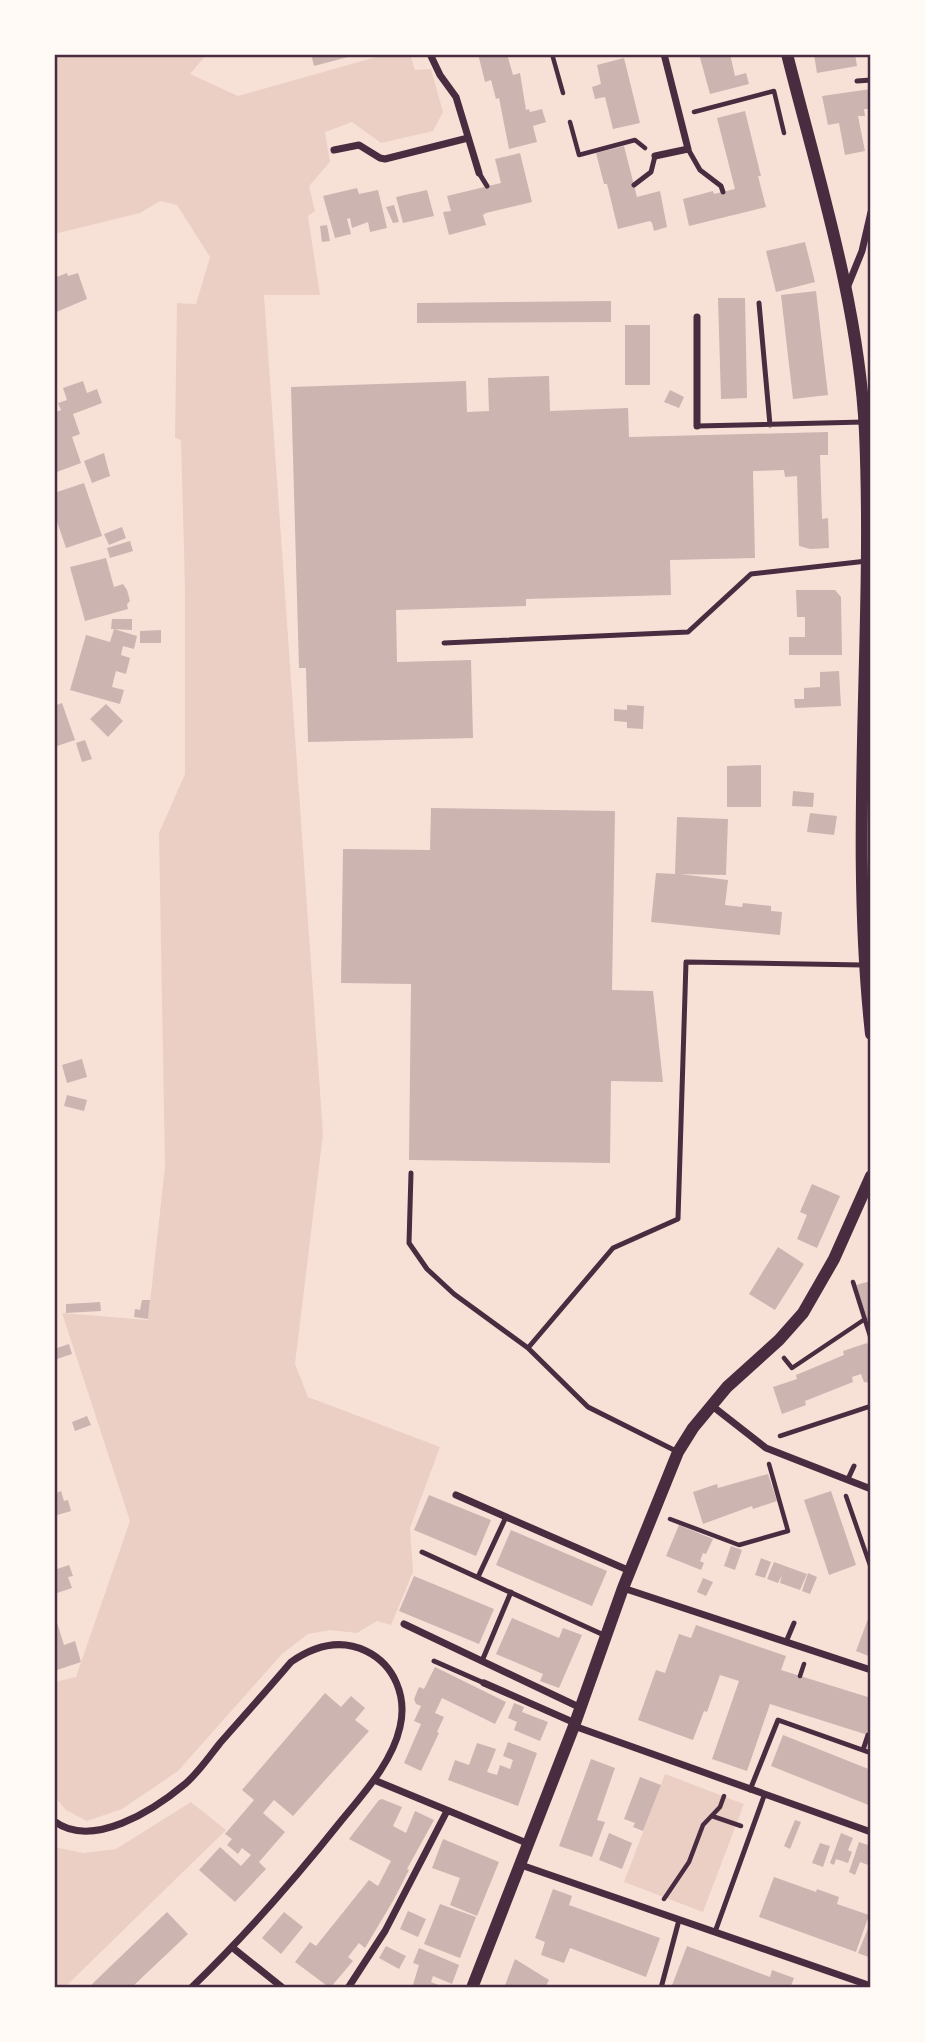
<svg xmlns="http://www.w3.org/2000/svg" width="925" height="2042" viewBox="0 0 925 2042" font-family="'Work Sans',sans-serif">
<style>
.green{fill:#ebcfc5}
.building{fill:#ccb4b1}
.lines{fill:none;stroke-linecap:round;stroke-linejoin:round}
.path{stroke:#4a2c40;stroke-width:4.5}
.service{stroke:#4a2c40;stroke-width:5}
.minor{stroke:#4a2c40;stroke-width:7}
.tertiary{stroke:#4a2c40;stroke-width:12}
.neatline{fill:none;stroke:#4a2c40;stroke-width:2.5}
</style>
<rect width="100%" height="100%" fill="#f7e1d7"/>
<path class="green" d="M54 54H207L190 74 238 96 387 54H410L415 70 431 69 443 112 433 131 381 143 352 122 325 132 330 162 309 186 315 211 308 216 320 295H264L323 1134 295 1364 308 1397 440 1447 410 1528 413 1572 391 1625 377 1621 357 1633 330 1630 308 1634 282 1654 178 1771 122 1809 87 1821 66 1810 54 1796V1682L76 1677 130 1521 62 1313 148 1320 165 1167 159 833 185 774V589L181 440 175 438 177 303 196 304 210 257 177 205 160 201 140 213 54 234Z
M665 1774 744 1804 703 1912 624 1882Z
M191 1802 226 1830 64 1988H54V1847L83 1853 116 1849Z"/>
<path class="building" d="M311 54H347L348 57 314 66Z
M478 54H507L513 75 520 73 526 110 529 109 530 112 542 109 546 122 533 126 537 142 509 149 499 98 496 99 491 80 485 82Z
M699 54H730L735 76 746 73 749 84 710 94Z
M814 54H855L857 66 817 73Z
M624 58 640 123 613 129 605 97 595 99 592 87 601 84 597 65Z
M871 89V109H864L865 116H858L865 151 845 155 839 123 828 125 822 96Z
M745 111 761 176H758L766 207 689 226 683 199 713 191 714 194 735 189 717 118Z
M624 146 637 197 660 191 667 227 654 231 652 223 650 221 618 229 607 184H604L596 153Z
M520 153 532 202 486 213 483 215 486 225 449 235 443 212 451 211 447 196 501 183 495 159Z
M357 188 359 194 378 190 387 228 370 232 368 222 352 228 350 218 347 219 351 234 335 238 323 196Z
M427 190 434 216 403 223 396 197Z
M394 205 399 222 393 223 386 207Z
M327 225 330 241 322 242 320 226Z
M805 242 815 282 776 292 766 251Z
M67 273 68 276 78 273 87 299 54 313V278Z
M816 291 828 395 793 399 781 295Z
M718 298H745L747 398 721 399Z
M611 301V322L417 323V303Z
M625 325H650V385H625Z
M549 376 550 411 628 408 629 437 828 432V455H820L822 519 828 518 829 548 810 549 799 546 797 476 785 477 784 470 753 471 755 558 670 560 671 595 526 599V606L396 610 397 662 471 660 473 738 308 742 306 668H299L291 387 466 381 467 412 489 411 488 378Z
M83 381 87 393 97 389 102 403 73 414 80 434 72 437 81 463 54 473V413L61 410 58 403 67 400 63 388Z
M670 390 684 397 679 408 664 402Z
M104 453 110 476 92 483 84 461Z
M84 483 102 536 66 548 54 513V493Z
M122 527 126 538 109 545 104 534Z
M130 541 133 551 110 558 107 548Z
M106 558 114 587 123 584 127 590 130 601 127 604 128 609 85 621 70 567Z
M796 590H835L841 597 842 655H789V637H805V617H797Z
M112 619H132V630L111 629Z
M114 629 137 636 134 649 123 646 121 655 130 658 126 674 116 671 112 687 124 690 120 704 70 690 86 635 110 642Z
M161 630V643H140V631Z
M839 671 841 706 795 708 794 699H804V688L820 687V672Z
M62 703 75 740 54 747V706Z
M106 704 123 721 108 737 90 719Z
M627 705 644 706 643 729 627 728V722L614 721V709L627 710Z
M85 740 92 759 82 762 76 743Z
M761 765V807H727V766Z
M793 791 814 793 813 807 792 806Z
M431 808 615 811 612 990 653 991 663 1082 611 1081 610 1163 409 1160 411 984 341 983 343 849 430 850Z
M810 813 837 816 834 835 807 832Z
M677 817 728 819 726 875 680 874 728 880 725 905 742 907 743 903 771 906V911L782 912 780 935 651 922 656 873 675 874Z
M82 1059 87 1077 67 1083 62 1065Z
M67 1095 87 1100 84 1111 64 1106Z
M812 1184 840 1196 817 1248 797 1239 807 1215 800 1212Z
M778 1247 804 1264 775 1310 749 1294Z
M871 1281V1331L856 1285Z
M142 1300H150L148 1319 134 1317 135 1309 140 1310Z
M100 1302 101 1311 66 1313V1304Z
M867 1343 871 1353V1383L864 1382 861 1374 852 1377 853 1382 805 1401 806 1405 782 1414 773 1387 797 1379 796 1375 844 1355 843 1351Z
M69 1344 72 1354 54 1360V1349Z
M87 1416 91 1425 75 1431 72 1422Z
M768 1474 777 1501 753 1509 752 1506 703 1524 693 1492 717 1484 718 1488Z
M61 1491 64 1501 68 1500 71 1511 54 1516V1494Z
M831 1491 856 1565 829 1575 804 1500Z
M429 1495 491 1520 476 1556 414 1530Z
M679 1525 713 1539 706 1554 703 1553 700 1561 704 1563 701 1570 666 1556Z
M511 1530 607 1571 592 1606 496 1565Z
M731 1546 742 1550 735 1570 724 1566Z
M761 1558 771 1562 765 1578 755 1575Z
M774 1562 807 1574 800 1590 780 1583 782 1575 778 1583 767 1579Z
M69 1565 73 1576 68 1577 72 1588 54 1594V1570Z
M808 1573 817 1577 810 1594 802 1591Z
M414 1576 494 1609 479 1644 399 1611Z
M703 1578 713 1582 706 1596 697 1592Z
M871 1611V1657L856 1651Z
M55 1616 64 1645 75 1641 81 1662 54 1671Z
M512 1618 559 1638 563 1628 582 1635 559 1688 540 1681 543 1674 496 1654Z
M696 1625 786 1656 781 1670 871 1698V1736L770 1704 747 1771 712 1759 739 1681 720 1675 707 1712 704 1711 693 1740 638 1720 656 1670 665 1673 679 1634 691 1638Z
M435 1667 506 1702 495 1724 442 1698 435 1713 444 1717 437 1732 439 1733 421 1771 404 1763 421 1724 414 1721 421 1706 416 1704 414 1699 419 1687 424 1689Z
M325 1693 341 1707 351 1696 365 1708 355 1720 369 1731 293 1816 274 1800 263 1813 285 1832 259 1862 266 1869 235 1902 199 1870 220 1847 241 1866 251 1855 242 1848 238 1854 227 1845 232 1839 225 1834 254 1800 242 1790Z
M514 1703 524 1707 522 1712 548 1722 540 1741 514 1730 517 1722 508 1718Z
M783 1735 871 1770V1806L771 1766Z
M508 1742 537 1753 518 1806 448 1780 455 1760 469 1765 477 1743 496 1749 487 1772 497 1775 500 1765 510 1769 513 1760 503 1756Z
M591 1759 615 1768 597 1820 605 1822 592 1857 559 1846Z
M640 1777 661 1785 643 1831 633 1827 635 1823 624 1819Z
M382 1799 402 1807 393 1826 406 1833 415 1811 434 1820 407 1869 409 1870 393 1901 365 1948 359 1943 348 1957 353 1961 330 1988 295 1962 310 1942 316 1946 369 1880 378 1886 391 1861 349 1839 379 1800Z
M795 1820 801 1822 790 1849 784 1846Z
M609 1833 632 1843 622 1869 599 1860Z
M841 1833 853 1838 848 1850 852 1852 848 1863 836 1859 834 1865 830 1863Z
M443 1839 499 1862 477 1916 450 1905 460 1878 432 1868Z
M859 1842 871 1846V1866L860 1862 855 1875 849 1872Z
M820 1843 830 1846 823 1867 812 1863Z
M774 1877 816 1892 817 1889 839 1897 837 1904 869 1915 856 1952 759 1917Z
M553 1889 572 1896 569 1905 660 1938 646 1977 570 1948 564 1963 541 1955 545 1942 535 1938Z
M440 1904 476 1917 460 1958 424 1944Z
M408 1911 426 1919 418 1937 400 1929Z
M167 1912 188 1934 131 1988H88Z
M284 1912 303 1927 281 1954 262 1938Z
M871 1921V1958L858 1953Z
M386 1946 406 1956 399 1969 379 1958Z
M687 1946 770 1977 772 1970 794 1978 791 1986 797 1988H671Z
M419 1948 459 1965 452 1984 433 1976 431 1982 445 1988H412L419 1965 413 1963Z
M515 1959 549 1980 545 1988H504Z"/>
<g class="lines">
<path class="path" d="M552 54 563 93
M694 112 774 91 784 133
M570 122 579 155 635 140 645 148
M853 1282 871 1339
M784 1358 792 1368 865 1319
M780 1436 871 1406
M846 1496 871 1568
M670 1519 739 1545 788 1531 769 1464
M800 1676 804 1664
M712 1816 741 1826
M664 1899 689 1862 703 1825 720 1807 724 1796"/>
<path class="service" d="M857 81 871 80
M688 149 700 170 721 186 723 192
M479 173 487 186
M634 185 651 172 655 156
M759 303 770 425
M697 426 864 422
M444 643 688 632 751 574 867 561
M411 1173 409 1243 427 1269 454 1294 528 1348 588 1407 678 1452
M528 1348 613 1248 678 1219 686 962 863 965
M848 1479 854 1466
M422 1552 606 1636
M478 1577 506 1517
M786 1642 794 1623
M434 1661 484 1683
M482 1661 511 1592
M863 1750 868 1735
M750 1790 778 1720 871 1753
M715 1932 764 1796
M661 1988 679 1920"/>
<path class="minor" d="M430 54 440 75 456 97 479 173
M334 150 359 145 380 158 385 159 468 138
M655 156 688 149 664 54
M847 288 862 251 871 212
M697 426V317
M711 1405 766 1448 871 1489
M456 1495 630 1571
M623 1588 871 1670
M404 1624 581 1708
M484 1683 575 1723
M574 1726 871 1832
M374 1780 529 1844
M54 1821C92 1850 154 1810 185 1784 198 1773 209 1757 220 1743 244 1716 268 1689 291 1662 314 1646 339 1638 366 1651 395 1665 407 1697 400 1727 392 1763 363 1794 341 1821 294 1880 245 1936 191 1988
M521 1865 871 1986
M233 1948 283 1988
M348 1988 385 1931 447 1811"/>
<path class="tertiary" d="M787 54C818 177 859 305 865 432 874 632 849 834 871 1034
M472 1988 574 1726 623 1588 678 1452 693 1428 727 1387 779 1340 803 1313 834 1259 871 1176"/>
</g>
<rect width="925" height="2042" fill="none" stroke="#fffaf5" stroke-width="112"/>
<rect x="56" y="56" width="813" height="1930" class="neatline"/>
</svg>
